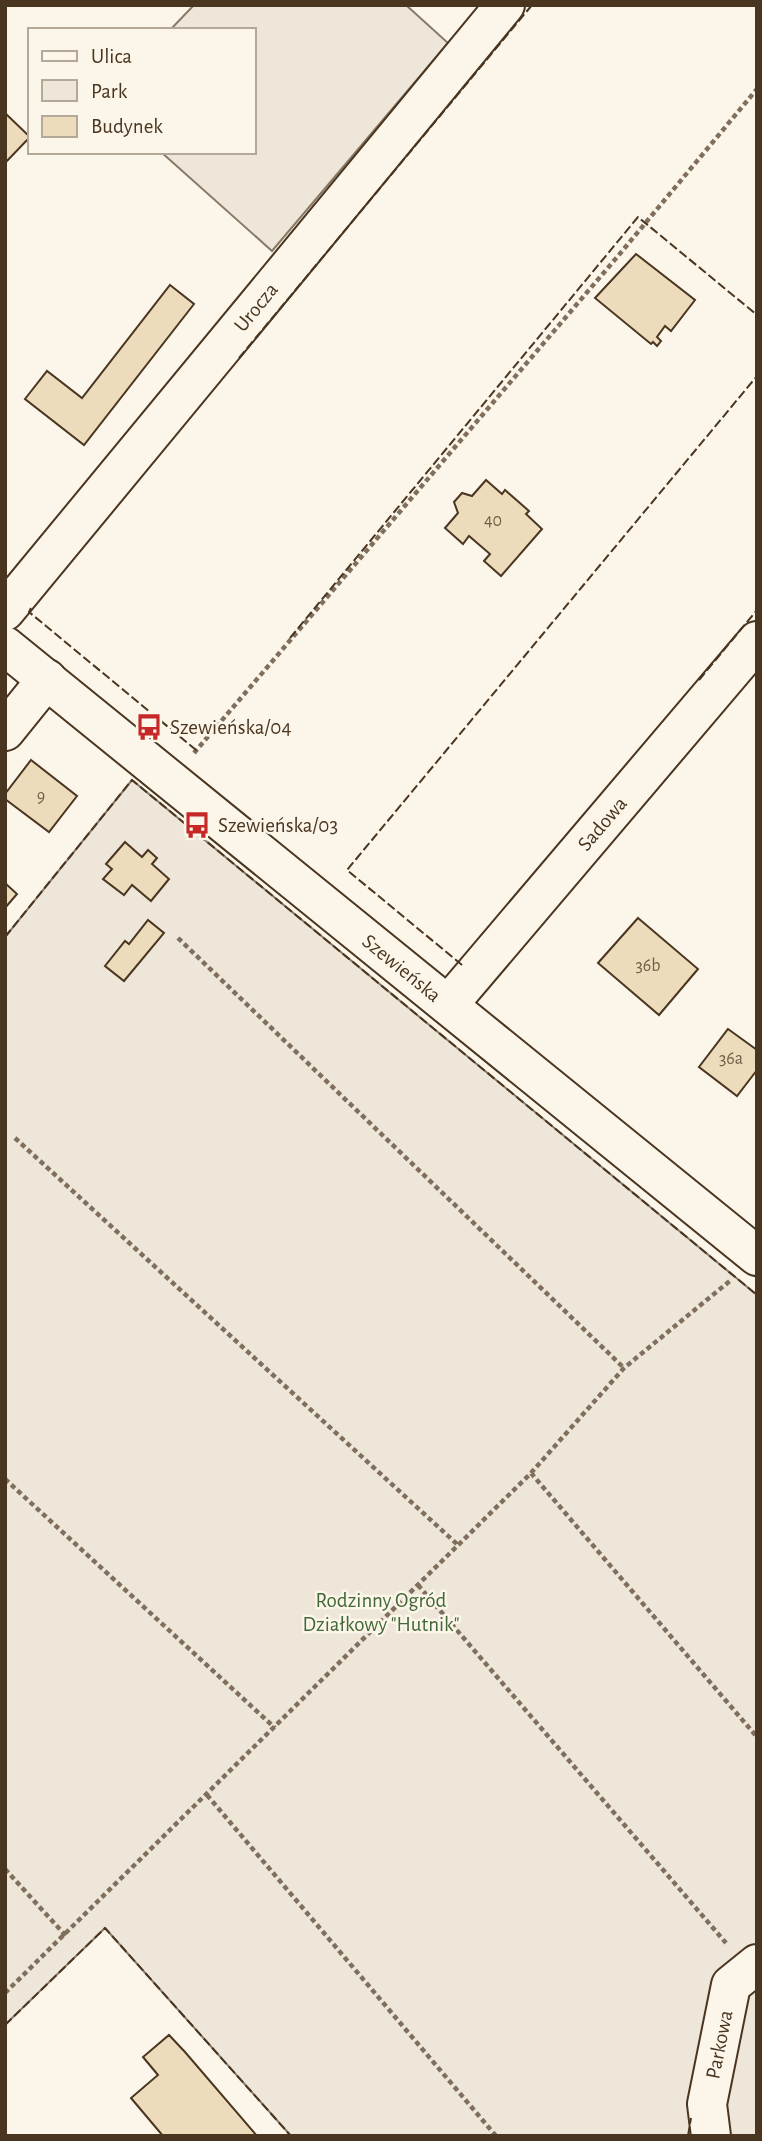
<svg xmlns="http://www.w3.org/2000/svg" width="762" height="2141" viewBox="0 0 762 2141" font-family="'Alegreya Sans',sans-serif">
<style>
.green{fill:#ede6d9;stroke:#887966;stroke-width:2}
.building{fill:#ecdcbc;stroke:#4a3520;stroke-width:2}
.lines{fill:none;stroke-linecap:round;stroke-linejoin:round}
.minor-casing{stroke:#4a3520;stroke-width:42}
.path{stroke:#7f6f5c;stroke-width:4.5;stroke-dasharray:5 3.5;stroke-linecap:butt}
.minor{stroke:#fbf6e9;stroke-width:38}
.fence{stroke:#4a3520;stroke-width:2;stroke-dasharray:9 3.5;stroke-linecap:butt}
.labels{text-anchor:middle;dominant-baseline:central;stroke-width:5;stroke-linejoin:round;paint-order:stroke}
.number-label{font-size:18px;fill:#725f47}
.street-label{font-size:21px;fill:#4a3520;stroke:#fbf6e9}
.poi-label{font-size:21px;fill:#4a3520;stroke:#fbf6e9;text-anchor:start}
.park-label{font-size:21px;fill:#436837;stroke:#fbf6e9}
</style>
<rect width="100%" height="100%" fill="#fbf6e9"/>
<path class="green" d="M194 5H406L448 43 272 251 161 152H254V30H170Z
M132 780 757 1295V2136H291L105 1928 5 2025V937Z"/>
<path class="building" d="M5 113 30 137 5 163Z
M636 254 695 300 671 331 665 326 657 337 661 341 657 346 653 342 651 344 595 298Z
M170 285 194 304 84 445 25 399 47 371 82 398Z
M486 480 502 494 505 490 529 511 526 514 542 529 501 576 484 561 490 554 469 536 463 544 445 528 458 513 454 502 462 493 472 496Z
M31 760 77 796 49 832 5 799V794Z
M125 842 142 857 148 850 157 858 152 864 169 879 151 901 132 885 124 895 103 879 112 869 106 864Z
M5 883 17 894 5 908Z
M638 918 698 969 659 1015 598 963Z
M148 920 164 933 124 981 105 966 125 941 129 944Z
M728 1029 757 1050V1070L737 1096 699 1067Z
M169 2035 185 2052 257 2136H163L131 2098 158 2075 143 2057Z"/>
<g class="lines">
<defs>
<g id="minor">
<path id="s1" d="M5 611 505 5"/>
<path id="s2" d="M5 646 757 1256"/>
<path d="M5 731 47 679"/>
<path id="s3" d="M448 1005 757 641"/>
<path id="s4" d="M711 2136 707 2104 731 1985 757 1964"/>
</g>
</defs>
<use href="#minor" class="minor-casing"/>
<path class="path" d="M194 753 618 256 757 89
M178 938 624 1368
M15 1138 458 1545
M531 1473 757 1737
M5 1479 275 1728
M418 1585 726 1943
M207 1795 496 2136
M5 1869 66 1936
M5 1993 531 1473 624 1368 731 1280"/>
<use href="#minor" class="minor"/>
<path class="fence" d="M239 358 532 5
M31 608 29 612 196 750 198 748
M290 638 638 217 757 315
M699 680 757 610
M5 937 132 780 757 1295
M462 965 347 870 757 376
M5 2025 105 1928 291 2136
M688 2136 691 2118"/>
</g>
<defs>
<symbol id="bus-bare" viewBox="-9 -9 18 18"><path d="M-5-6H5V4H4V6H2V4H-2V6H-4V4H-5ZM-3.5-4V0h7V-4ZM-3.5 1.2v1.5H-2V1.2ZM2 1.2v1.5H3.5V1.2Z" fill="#c62828" stroke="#fbf6e9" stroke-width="2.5" paint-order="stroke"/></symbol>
</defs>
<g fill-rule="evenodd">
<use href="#bus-bare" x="130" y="708" width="38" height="38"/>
<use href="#bus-bare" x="178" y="806" width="38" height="38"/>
</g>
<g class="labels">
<g class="number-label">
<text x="493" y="521">40</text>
<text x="41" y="797">9</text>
<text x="648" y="966">36b</text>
<text x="731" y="1059">36a</text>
</g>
<g class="street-label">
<text stroke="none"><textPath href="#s1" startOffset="394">Urocza</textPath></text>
<text stroke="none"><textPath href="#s3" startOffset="238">Sadowa</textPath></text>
<text stroke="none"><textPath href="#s2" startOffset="511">Szewieńska</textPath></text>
<text stroke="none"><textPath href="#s4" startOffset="93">Parkowa</textPath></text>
</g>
<g class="poi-label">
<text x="170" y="727">Szewieńska/04</text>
<text x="218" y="825">Szewieńska/03</text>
</g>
<g class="park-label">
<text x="381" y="1600">Rodzinny Ogród<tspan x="381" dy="24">Działkowy "Hutnik"</tspan></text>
</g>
</g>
<rect width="762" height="2141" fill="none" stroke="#4a3520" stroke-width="14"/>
<rect x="28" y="28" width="228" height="126" fill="#fbf6e9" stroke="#b4a999" stroke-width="2"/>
<rect x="42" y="51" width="35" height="10" fill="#fbf6e9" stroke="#b4a999" stroke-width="2"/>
<text x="91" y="63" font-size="21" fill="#4a3520">Ulica</text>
<rect x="42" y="80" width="35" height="21" fill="#ede6d9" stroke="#b4a999" stroke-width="2"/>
<text x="91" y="98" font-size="21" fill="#4a3520">Park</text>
<rect x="42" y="116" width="35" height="21" fill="#ecdcbc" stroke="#b4a999" stroke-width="2"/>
<text x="91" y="133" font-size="21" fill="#4a3520">Budynek</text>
</svg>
